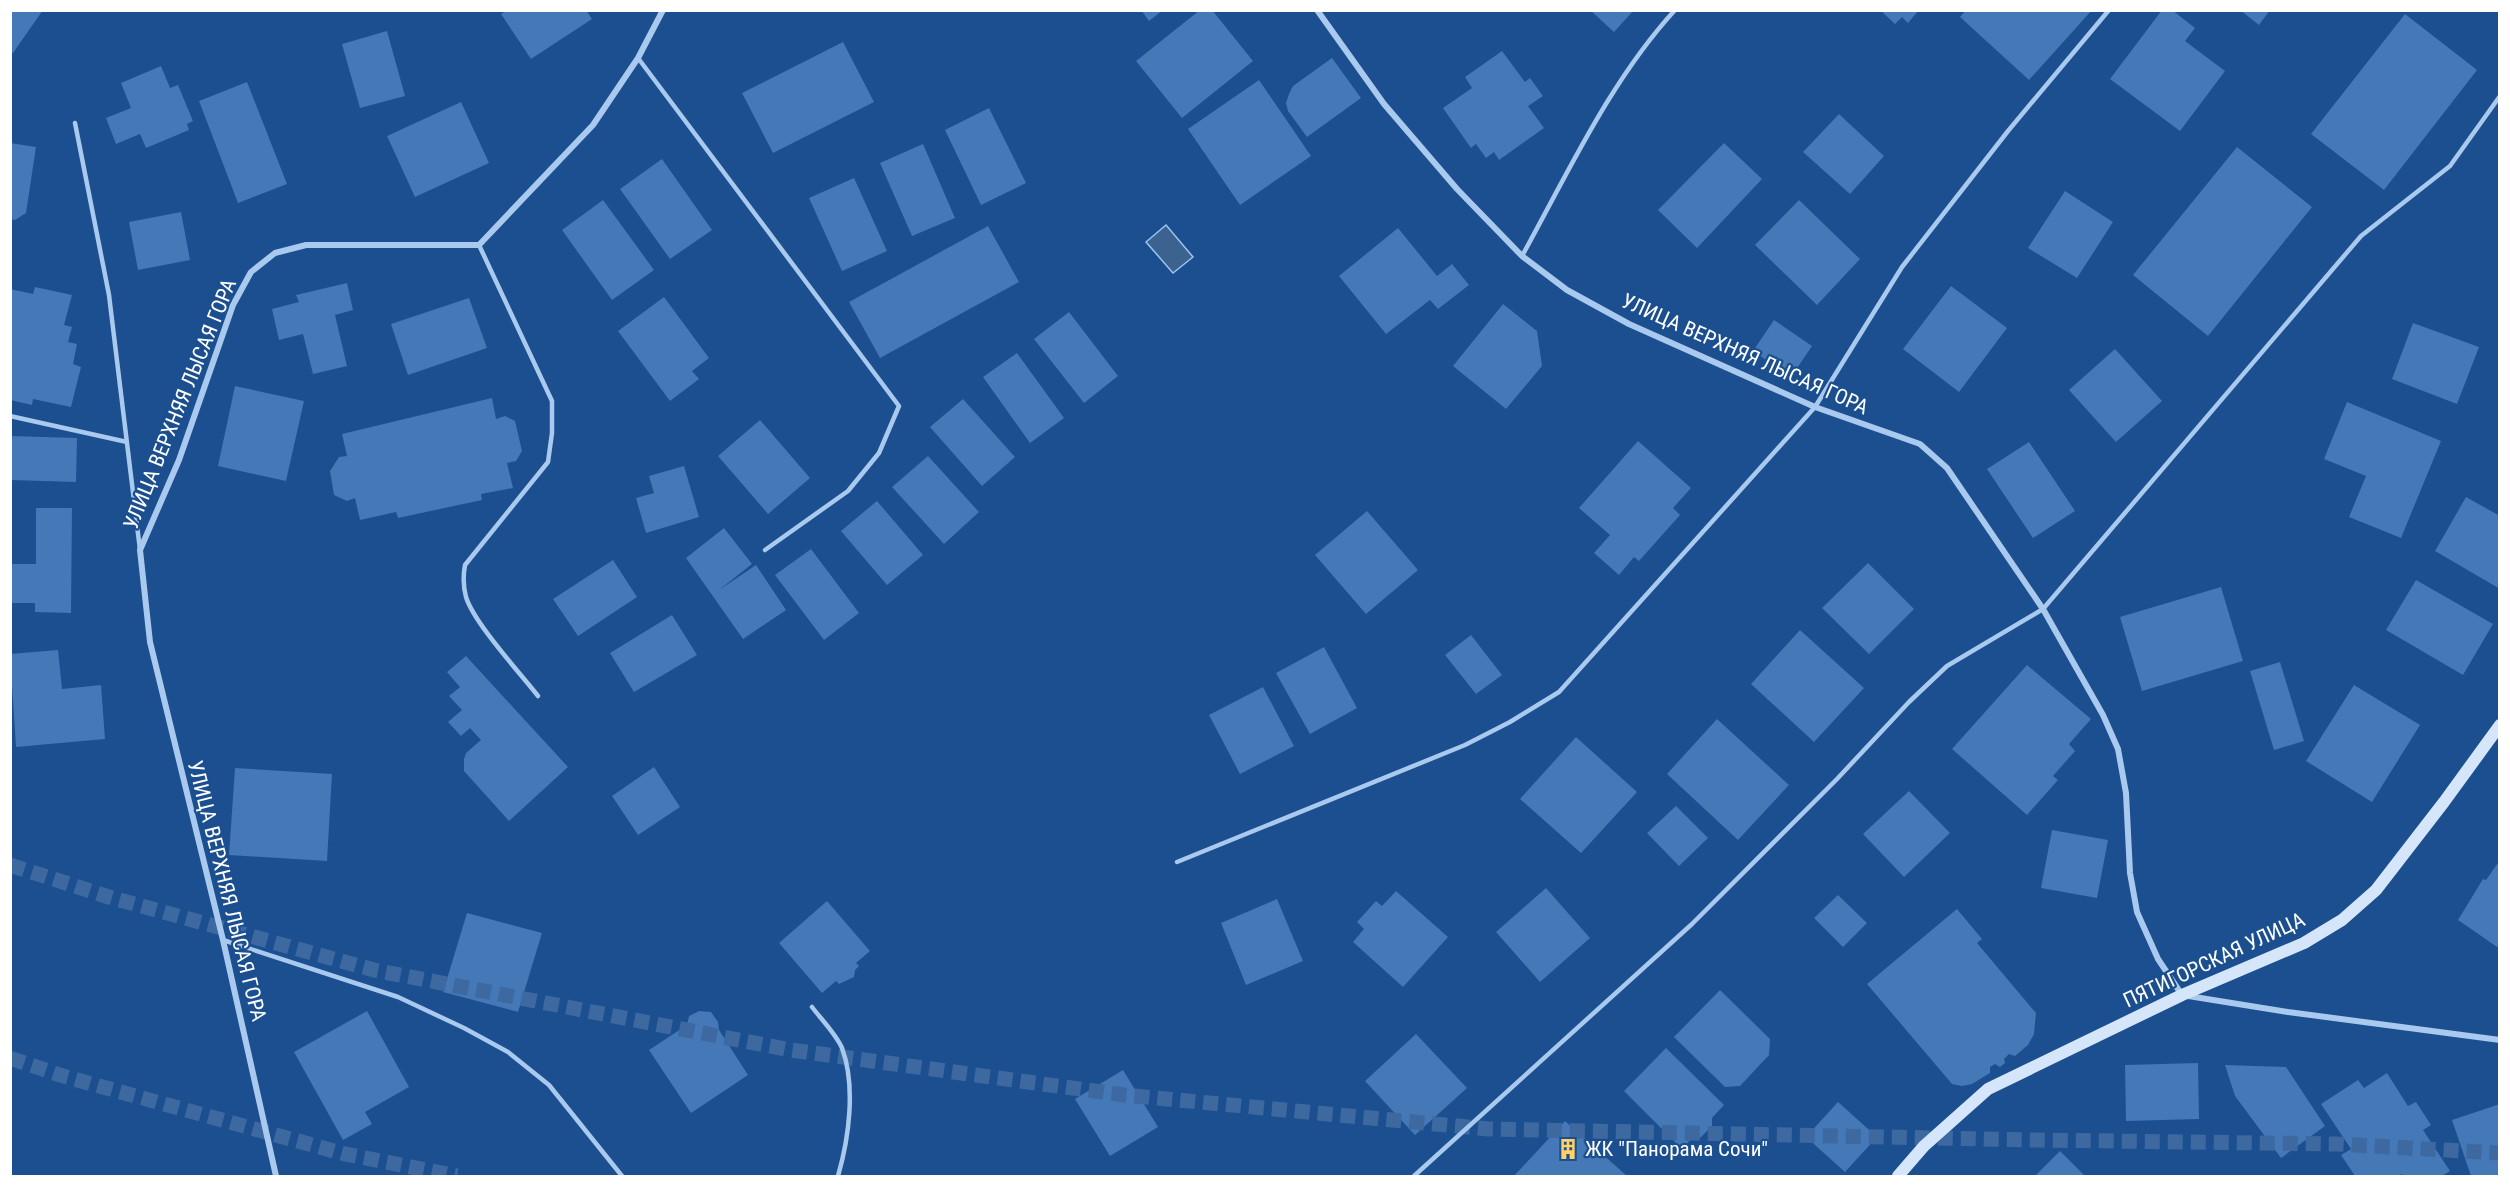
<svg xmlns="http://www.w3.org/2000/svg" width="2510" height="1187" viewBox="0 0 2510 1187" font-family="'Roboto Condensed',sans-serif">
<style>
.water{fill:#3c6290;stroke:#9cc4f0;stroke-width:1.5}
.building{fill:#4478b7}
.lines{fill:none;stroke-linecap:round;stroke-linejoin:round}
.primary-tunnel{stroke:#3d69a0;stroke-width:15;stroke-dasharray:15 8;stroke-linecap:butt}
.lane{stroke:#a9c9ee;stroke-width:4.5}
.street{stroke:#a9c9ee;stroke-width:6}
.secondary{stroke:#d6e6fa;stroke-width:12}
.labels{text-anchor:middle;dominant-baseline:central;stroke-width:4.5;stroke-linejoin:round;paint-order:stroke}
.street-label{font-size:21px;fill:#fff;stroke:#1b4f8f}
.poi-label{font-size:21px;fill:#fff;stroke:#1b4f8f;text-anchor:start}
</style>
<rect width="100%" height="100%" fill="#1b4f8f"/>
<path class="water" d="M1166 225 1193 257 1173 273 1146 242Z"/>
<path class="building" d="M10 10H43L13 53 10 51Z
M507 10H586L592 19 531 59 501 14Z
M1141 10H1163L1149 21Z
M1200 10H1212L1253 61 1182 118 1136 61Z
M1590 10H1634L1614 32Z
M1880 10H1919L1908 23 1902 17 1895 24Z
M1966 10H2092L2029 80 1960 17Z
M2162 10H2172L2195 28 2185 41 2225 71 2180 131 2110 79Z
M2240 10H2270L2259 25Z
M2405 14 2477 70 2384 190 2311 134Z
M387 31 405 96 360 108 342 44Z
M843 42 874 102 773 153 742 93Z
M1502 51 1525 82 1530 78 1543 96 1528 106 1544 128 1499 160 1494 152 1486 158 1476 144 1471 148 1443 108 1472 88 1465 77Z
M1332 58 1361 98 1307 137 1288 111 1286 103 1289 94 1293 86Z
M161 66 170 88 178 85 193 121 187 124 189 130 146 148 140 134 116 144 106 118 131 108 121 83Z
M1259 80 1311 156 1240 205 1188 129Z
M247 82 287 184 238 203 199 101Z
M461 102 489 163 415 197 387 136Z
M989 108 1026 183 981 205 945 130Z
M1839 114 1884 156 1850 194 1803 152Z
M10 143 36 147 26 213 15 220 10 219Z
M1724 143 1762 179 1697 248 1658 210Z
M923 144 955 218 912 236 880 163Z
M2237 147 2312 207 2208 336 2133 275Z
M662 159 712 230 670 259 620 189Z
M854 178 887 251 842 271 809 198Z
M2065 191 2113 222 2077 278 2028 248Z
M603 200 654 270 612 300 562 230Z
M1799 200 1860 259 1817 305 1755 245Z
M181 212 190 260 138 270 129 222Z
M988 226 1019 282 880 358 849 302Z
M1398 228 1437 276 1452 264 1469 285 1438 309 1430 300 1386 334 1339 276Z
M347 283 353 310 335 315 347 366 313 374 303 334 279 340 272 309 299 302 296 295Z
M1951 286 2007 328 1959 392 1903 349Z
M35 287 72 295 64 325 72 327 68 342 77 344 73 364 81 367 71 407 33 399 32 405 10 400V289L33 294Z
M664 297 709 358 692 371 699 379 670 401 618 331Z
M469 298 487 348 408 375 391 324Z
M1503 304 1537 331 1542 366 1506 409 1453 366Z
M1069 312 1118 376 1084 403 1034 339Z
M1774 320 1812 346 1791 377 1753 351Z
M2413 323 2479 347 2457 404 2392 379Z
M2115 349 2162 401 2116 442 2069 390Z
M1017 353 1064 418 1030 443 983 377Z
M235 386 304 401 286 481 218 466Z
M492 398 496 419 505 416 515 421 522 451 516 461 507 463 513 488 481 494 482 500 398 518 396 512 360 520 355 498 347 501 334 495 330 471 339 457 347 456 342 434Z
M963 399 1015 457 982 486 930 427Z
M2347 402 2441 441 2401 538 2349 517 2366 476 2324 459Z
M760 420 810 478 768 514 718 456Z
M10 436 77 438 76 482 10 480Z
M1638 441 1691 488 1673 508 1680 515 1639 561 1634 557 1619 575 1594 553 1610 535 1579 508Z
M2029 442 2075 511 2033 538 1987 469Z
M928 456 979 512 944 544 892 487Z
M684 466 699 517 646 533 636 498 654 493 649 476Z
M2466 497 2500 516V589L2435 551Z
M877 501 923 555 887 585 841 531Z
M36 508H72L71 613 35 612V603H10V564H36Z
M1367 511 1418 570 1366 614 1315 555Z
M724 528 752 564 719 590 756 565 786 610 743 639 686 558Z
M811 549 859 613 824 640 775 575Z
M613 560 637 597 578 636 553 599Z
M1868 563 1914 609 1869 654 1822 608Z
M2416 580 2493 624 2463 675 2386 630Z
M2221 587 2243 661 2142 691 2120 617Z
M672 615 697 655 634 692 610 653Z
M1800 630 1864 688 1814 742 1751 684Z
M1471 635 1502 675 1476 694 1445 655Z
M1324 647 1357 708 1310 734 1276 673Z
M58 650 62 689 101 685 105 739 16 747 10 654Z
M466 656 568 767 509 821 464 771V759L466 753 481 740 470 728 461 736 448 722 462 710 449 696 460 687 447 672Z
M2280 662 2304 741 2274 750 2250 671Z
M2027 665 2091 719 2069 744 2075 751 2053 776 2058 780 2027 815 1952 749Z
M2354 685 2420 725 2372 802 2306 761Z
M1263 687 1294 746 1240 774 1209 715Z
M1717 719 1789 785 1738 840 1667 774Z
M1576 737 1637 792 1581 853 1520 799Z
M654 767 680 807 638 835 612 796Z
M235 768 332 774 327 861 229 855Z
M1909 791 1950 833 1904 877 1863 834Z
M1676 806 1708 838 1679 866 1647 833Z
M2052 830 2108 840 2097 898 2041 888Z
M2500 860V949L2458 920 2483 879 2486 880Z
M1546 888 1590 938 1540 982 1496 932Z
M1396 891 1448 937 1403 987 1353 942 1364 929 1357 922 1376 901 1382 906Z
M1838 895 1867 923 1843 947 1814 918Z
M1277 899 1303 961 1246 985 1221 923Z
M827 901 870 951 856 963 859 966 855 970 854 977 839 984 836 981 822 993 779 943Z
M1957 909 1982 939 1977 943 2036 1013 2034 1034 2028 1045 2015 1056 2009 1054 2004 1059 2005 1063 2000 1067 1995 1064 1990 1067V1073L1972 1084 1962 1086 1952 1084 1867 984Z
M467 913 542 933 518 1012 443 992Z
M1720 990 1770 1039 1769 1055 1740 1086 1725 1087 1674 1037Z
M367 1011 409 1087 365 1112 372 1124 343 1140 294 1052Z
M699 1011 711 1012 718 1022 719 1030 748 1075 691 1113 649 1050 687 1025 689 1016Z
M1416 1034 1467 1088 1415 1135 1365 1081Z
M1666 1048 1724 1105 1712 1118V1126L1700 1138 1693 1137 1682 1149 1624 1091Z
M2198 1063 2199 1119 2126 1121 2125 1065Z
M2225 1065 2286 1067 2325 1126 2281 1158 2235 1096Z
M1123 1070 1158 1127 1110 1156 1075 1099Z
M2387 1073 2408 1106 2416 1102 2431 1125 2423 1130 2450 1171 2442 1176H2403L2402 1174 2398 1176H2355L2341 1155 2351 1149 2321 1104 2358 1080 2364 1088Z
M1838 1102 1877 1137 1845 1172 1806 1137Z
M2500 1104V1176H2471L2452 1120Z
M1565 1121 1627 1176H1514Z
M2060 1151 2085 1176H2035Z"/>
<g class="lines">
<path class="primary-tunnel" d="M10 865 109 897 374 970 791 1050 1124 1095 1489 1129 2035 1140 2337 1144 2500 1153
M10 1058 63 1076 345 1154 457 1176"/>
<path class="lane" d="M638 58 899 406 879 453 848 491 765 550
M75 123 109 295 140 550
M479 245 552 401V433L548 462 465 565C463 576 463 586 466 597 474 623 520 673 538 696
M1522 256C1568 173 1610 81 1675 10
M10 416 127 442
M1177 862 1465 745 1510 722 1559 692 1815 407 1902 267 2008 131 2109 10
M223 940 398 997 464 1028 508 1052 549 1085 622 1176
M812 1007C821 1019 836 1034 842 1048 856 1086 849 1138 838 1176
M1414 1176 1692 924 1837 779 1909 702 1947 666 2043 609 2361 236 2450 166 2500 96"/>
<path class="street" d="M1317 10 1384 104 1457 189 1522 256 1567 290 1629 324 1815 407 1920 444 1947 468 2043 609 2103 715 2118 749 2126 793 2130 873 2137 912 2158 959 2182 995 2288 1012 2500 1040
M276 1176 223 940 150 642 140 550 179 460 233 305 251 272 275 253 306 245H479L593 125 638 58 663 10"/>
<path class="secondary" d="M1898 1176 1924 1146 1988 1089 2182 995 2304 943 2342 920 2376 890 2444 802 2500 725"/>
</g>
<defs>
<symbol id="building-bare" viewBox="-9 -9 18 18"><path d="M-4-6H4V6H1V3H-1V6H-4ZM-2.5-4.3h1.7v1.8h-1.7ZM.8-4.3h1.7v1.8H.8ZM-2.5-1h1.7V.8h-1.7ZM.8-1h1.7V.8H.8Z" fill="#ffd166" stroke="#1b4f8f" stroke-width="2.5" paint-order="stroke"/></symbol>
</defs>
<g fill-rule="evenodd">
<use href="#building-bare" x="1553" y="1134" width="30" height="30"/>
</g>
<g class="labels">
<g class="street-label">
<text transform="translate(1745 354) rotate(24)">УЛИЦА ВЕРХНЯЯ ЛЫСАЯ ГОРА</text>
<text transform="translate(180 404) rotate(-68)">УЛИЦА ВЕРХНЯЯ ЛЫСАЯ ГОРА</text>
<text transform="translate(227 891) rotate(76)">УЛИЦА ВЕРХНЯЯ ЛЫСАЯ ГОРА</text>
<text transform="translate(2214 960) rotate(-25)">ПЯТИГОРСКАЯ УЛИЦА</text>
</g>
<g class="poi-label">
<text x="1585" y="1149">ЖК "Панорама Сочи"</text>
</g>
</g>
<rect width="2510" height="1187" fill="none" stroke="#ffffff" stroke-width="24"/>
</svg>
